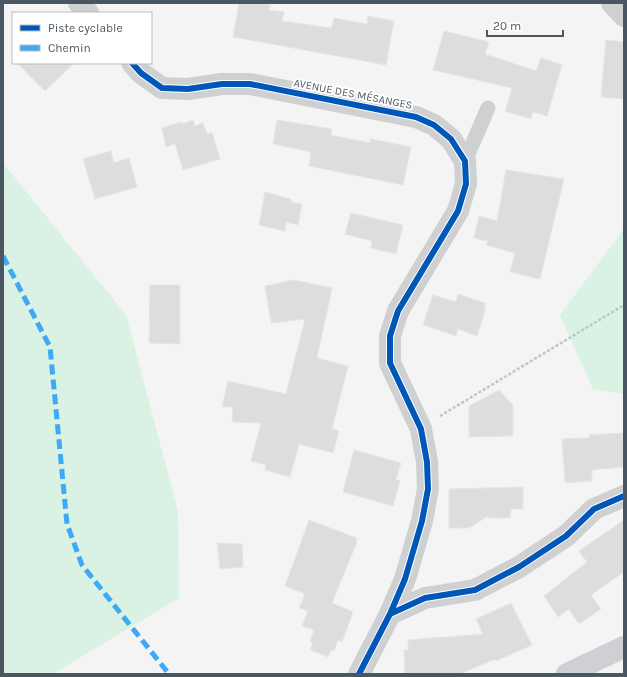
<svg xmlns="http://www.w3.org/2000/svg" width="627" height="677" viewBox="0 0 627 677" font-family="Karla,sans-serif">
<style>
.green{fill:#d9f2e3}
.building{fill:#ddddde;stroke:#e5e6e7}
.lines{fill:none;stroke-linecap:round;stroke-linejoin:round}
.path{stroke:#bcc7c4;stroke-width:2.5;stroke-dasharray:3 2;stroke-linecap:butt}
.lane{stroke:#ced0d2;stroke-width:15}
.street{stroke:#ced0d2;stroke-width:22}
.secondary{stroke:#ced0d4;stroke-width:22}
.quiet{stroke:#3fa9f5;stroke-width:5;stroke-dasharray:10 5;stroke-linecap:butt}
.cycleway-casing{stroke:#fff;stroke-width:8}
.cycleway{stroke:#0057b8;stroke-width:6}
.labels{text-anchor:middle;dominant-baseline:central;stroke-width:4;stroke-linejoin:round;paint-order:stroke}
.street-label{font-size:11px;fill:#4a5661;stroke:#fff}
</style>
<rect width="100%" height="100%" fill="#f4f4f4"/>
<path class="green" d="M3 163 126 315 178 511 179 598 53 674H3Z
M624 229V394L593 389 560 315Z"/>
<path class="building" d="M239 3H257L270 5 269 10 284 12 282 21 331 28 334 18 367 24 368 16 394 21 386 65 233 37Z
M444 31 489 42 485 54 536 71 541 58 562 65 547 116 533 112 531 119 505 111 512 88 433 70Z
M606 40 624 42V99L601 97Z
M17 63H74L45 91Z
M193 120 195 126 203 123 207 134 212 132 220 159 183 170 175 144 166 147 162 128 181 122 182 124Z
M277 120 332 129 331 135 370 143V139L411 147 403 185 309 166 311 152 273 144Z
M111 151 114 163 129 158 137 187 95 199 83 159Z
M506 170 564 179 540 279 510 272 515 253 486 245 488 241 474 238 479 216 497 221Z
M265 192 291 199V202L302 204 298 225 286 222 285 231 259 225Z
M351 213 403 225 396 254 371 248 372 241 345 234Z
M294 280 332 288 317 358 348 366 332 429 339 431 333 453 299 444 290 477 265 470 266 465 251 461 261 423 232 422 233 407H222L228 381 286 394 305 319 271 323 265 286Z
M150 285H180V344L149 343Z
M458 294 485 303V311L477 336 458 329 456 336 423 325 433 295 456 302Z
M499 390 513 405V436L469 437V406Z
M624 433V467L592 470V481L565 483 562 439 589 438V435Z
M354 450 401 463 396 479 400 481 393 506 343 492Z
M523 487V509H511L510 518H489L488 516 469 528H449V489Z
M309 520 357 538 356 542H357L332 603 353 612 342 642 338 640 334 651 331 650 328 657 310 650 313 643 310 641 314 630 302 626 308 611 299 608 305 594 285 586Z
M624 520V572L591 595 601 609 579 624 569 609 558 617 544 596 587 562 579 551Z
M217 543 242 544 243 567 220 569Z
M511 603 532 645 496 661 495 659 460 674H405L404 650H408V640L483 634 476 619Z"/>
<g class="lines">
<path class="path" d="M440 416 624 305"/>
<path class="lane" d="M465 161 488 108"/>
<path class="street" d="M79 3 88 13
M612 3 624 16
M132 63 141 73 162 88 188 89 222 84H250L416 117 434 125 451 139 465 161 466 184 458 211 398 311 390 336V363L421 429 427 462 428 489 422 521 405 579 390 614 359 674
M390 614 425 598 475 590 519 567 566 536 594 509 624 496"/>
<path class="secondary" d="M567 674 624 647"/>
<path class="quiet" d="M3 256 50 347 67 524 82 565 169 674"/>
<defs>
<path id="cycleway" d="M132 63 141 73 162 88 188 89 222 84H250L416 117 434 125 451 139 465 161 466 184 458 211 398 311 390 336V363L421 429 427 462 428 489 422 521 405 579 390 614 359 674
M390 614 425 598 475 590 519 567 566 536 594 509 624 496"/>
</defs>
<use href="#cycleway" class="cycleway-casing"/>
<use href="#cycleway" class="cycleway"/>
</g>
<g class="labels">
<g class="street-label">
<text transform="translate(353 94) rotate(11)">AVENUE DES MÉSANGES</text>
</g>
</g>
<rect width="627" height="677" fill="none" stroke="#4a5661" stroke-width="8"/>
<rect x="12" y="12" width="140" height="52" fill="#ffffff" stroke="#b7bbc0"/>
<rect x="20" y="25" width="20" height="6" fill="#0057b8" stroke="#b7bbc0"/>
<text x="48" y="32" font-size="12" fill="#4a5661">Piste cyclable</text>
<rect x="20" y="45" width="20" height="6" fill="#3fa9f5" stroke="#b7bbc0"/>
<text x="48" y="52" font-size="12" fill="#4a5661">Chemin</text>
<path d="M487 30v6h76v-6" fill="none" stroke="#4a5661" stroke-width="2"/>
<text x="493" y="30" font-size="12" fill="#4a5661" stroke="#ffffff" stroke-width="3" paint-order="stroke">20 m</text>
</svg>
